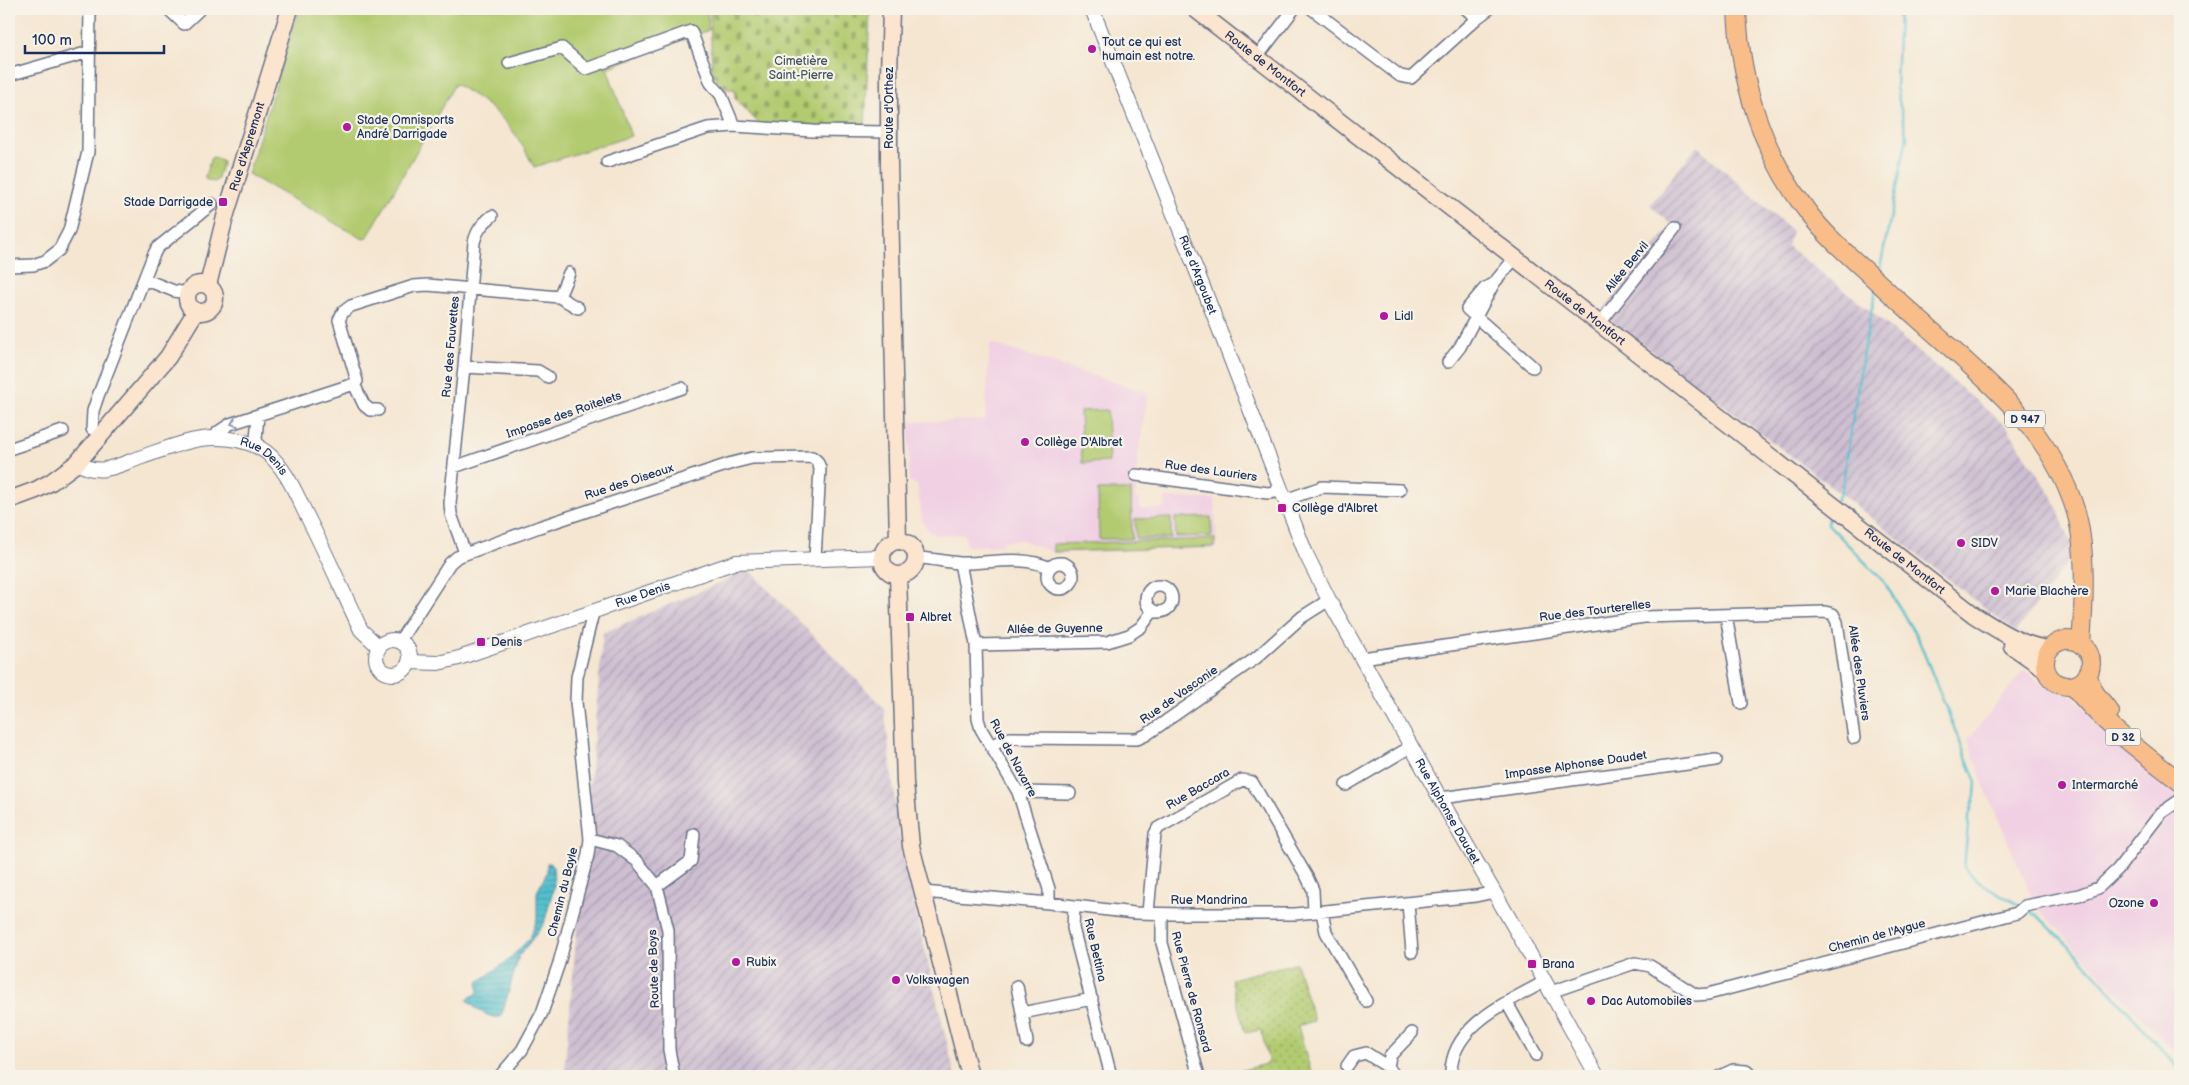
<svg xmlns="http://www.w3.org/2000/svg" width="2189" height="1085" viewBox="0 0 2189 1085" font-family="'Balsamiq Sans',sans-serif">
<style>
.built{fill:#f1d0e3}
.industrial{fill:url(#industrial-furrows)}
.green{fill:url(#green-dots);stroke:#667d67}
.cemetery{fill:url(#cemetery-stones);stroke:#667d67}
.pitch{fill:#b2cb70;stroke:#667d67}
.water{fill:url(#water-rules);stroke:#377796}
.lines{fill:none;stroke-linecap:round;stroke-linejoin:round}
.stream{stroke:#53bfcd;stroke-width:2.5}
.minor-casing{stroke:#676f86;stroke-width:14}
.tertiary-casing{stroke:#676f86;stroke-width:16}
.secondary-casing{stroke:#676f86;stroke-width:19}
.primary-casing{stroke:#676f86;stroke-width:20}
.minor{stroke:#fff;stroke-width:11}
.tertiary{stroke:#fff;stroke-width:14}
.secondary{stroke:#fce5cf;stroke-width:16}
.primary{stroke:#f8bd88;stroke-width:18}
.oneway{stroke:#8d97ae}
.poi-dot{fill:#b5179e;stroke:#f7f3e8;stroke-width:2}
.labels{text-anchor:middle;dominant-baseline:central;stroke-width:4.5;stroke-linejoin:round;paint-order:stroke}
.shield{fill:#f7f3e8;stroke:#5d6a87;stroke-width:1}
.shield-label{font-size:11px;font-weight:bold;fill:#1b2f5e}
.poi-label{font-size:12px;fill:#1b2f5e;stroke:#f7f3e8;text-anchor:start}
.park-label{font-size:12px;fill:#415662;stroke:#f7f3e8}
.street-label{font-size:12px;fill:#1b2f5e;stroke:#f7f3e8}
</style>
<defs>
<pattern id="industrial-furrows" width="10" height="10" patternUnits="userSpaceOnUse" patternTransform="scale(1.25)"><rect width="10" height="10" fill="#cebed1"/><path d="M-1 1l2-2M0 10L10 0M9 11l2-2" fill="none" stroke="#a69bad"/></pattern>
<pattern id="green-dots" width="8" height="8" patternUnits="userSpaceOnUse" patternTransform="scale(1.25)"><rect width="8" height="8" fill="#b2cb70"/><path d="M2 2h.1M6 6h.1" fill="none" stroke="#90a55f" stroke-width="1.8" stroke-linecap="round"/></pattern>
<pattern id="cemetery-stones" width="16" height="16" patternUnits="userSpaceOnUse" patternTransform="scale(1.25)"><rect width="16" height="16" fill="#b2cb70"/><path d="M2 7V4a2 2 0 0 1 4 0v3zM10 15v-3a2 2 0 0 1 4 0v3z" fill="#90a55f"/></pattern>
<pattern id="water-rules" width="6" height="5" patternUnits="userSpaceOnUse" patternTransform="scale(1.25)"><rect width="6" height="5" fill="#53bfcd"/><path d="M0 2.5h6" fill="none" stroke="#449caa"/></pattern>
</defs>
<rect width="100%" height="100%" fill="#f7f3e8"/>
<filter id="ink" filterUnits="userSpaceOnUse"><feTurbulence type="fractalNoise" baseFrequency=".02" numOctaves="2"/><feDisplacementMap in="SourceGraphic" scale="10" xChannelSelector="R" yChannelSelector="G"/><feConvolveMatrix kernelMatrix="1 2 1 2 8 2 1 2 1" color-interpolation-filters="sRGB"/></filter>
<filter id="wash" filterUnits="userSpaceOnUse"><feTurbulence type="fractalNoise" baseFrequency=".0096" numOctaves="4" result="noise"/><feDisplacementMap in="SourceGraphic" scale="20" xChannelSelector="R" yChannelSelector="G"/><feGaussianBlur stdDeviation="1.12" result="paint"/><feColorMatrix in="noise" values="0 0 0 0 0 0 0 0 0 0 0 0 0 0 0 0 0 1.4 0 .05"/><feComposite in="paint" operator="in"/></filter>
<g filter="url(#wash)">
<rect width="100%" height="100%" fill="#f5e6d1"/>
<path class="built" d="M990 343 1148 393 1137 462 1135 499H1139L1140 509 1165 508V498L1215 499 1217 548 1054 553 1023 540 1003 541 1002 545 966 546 965 534 937 535 931 533 923 523 917 485 909 481V422L985 420Z
M2024 670 2052 691 2064 692 2075 697 2098 724 2180 791V1055L2170 1047 2041 912 2031 896 1982 781 1968 740Z"/>
<path class="industrial" d="M1697 146 1792 231 1787 246 1866 307 2007 427 2053 498 2075 553 2015 632 1835 489 1601 313 1672 225 1650 205Z
M749 570 884 708 901 850 955 1076H564L603 633Z"/>
<path class="green" d="M1296 963 1314 1021 1298 1026 1312 1076H1221L1269 1063 1261 1030 1245 1033 1231 979Z"/>
<path class="cemetery" d="M710 9H870L865 129 760 125 735 98V89H726L712 74Z"/>
<path class="pitch" d="M299 9H707L709 30 607 68 631 136 534 167C512 123 496 108 455 84L367 238 363 239 248 174Z
M213 157 222 160 223 162 217 180 214 182 205 179V176L211 158Z
M1107 410 1109 462 1082 463 1080 411Z
M1098 490H1131L1132 539H1099Z
M1211 517 1212 536 1176 537 1175 518Z
M1171 518V538L1136 539 1135 519Z
M1215 539V547L1053 552V544Z"/>
<path class="water" d="M547 863H550L553 866 554 886 544 924 519 956 503 1011 500 1017C489 1019 473 1008 467 999L478 993V982L506 962 530 938 537 919V892L547 872Z"/>
<g class="lines">
<path class="stream" d="M1879 273 1907 138 1896 87 1899 9
M1836 501 1842 489 1864 346 1876 289
M1830 509 1828 524 1885 583 1919 641 1976 782 1975 795 1969 816 1964 867 1977 881 2019 905
M2026 909 2038 916 2080 957 2180 1070"/>
</g>
</g>
<g filter="url(#ink)">
<g class="lines">
<defs>
<path id="minor" d="M168 9 184 24 200 9
M1312 9 1400 76 1411 78 1477 18 1466 9
M1477 18 1489 9
M1257 57 1294 9
M509 63 562 48 586 69 691 31 711 83 721 95 734 126 813 131 888 132
M9 75 89 52
M607 162 708 128 734 126
M9 266 33 265 45 261 59 250 69 231 88 152 90 9
M144 279 174 291 188 293
M1494 283 1485 288 1467 309 1533 367
M559 297 578 308
M1600 323 1675 228
M1448 362 1460 347 1494 283 1515 258
M464 367 538 371 548 377
M354 384 364 405 370 410H378
M258 416 256 439 260 449
M92 429 93 411 98 396 153 256 157 248 212 204
M216 438 218 432 230 424 354 384 357 381 339 320 343 312 351 306 414 286 428 285 559 297 569 273
M9 449 63 431
M454 467 682 388
M1136 475 1268 493 1282 491
M1285 500 1322 487 1400 490
M465 553 451 514 450 503 464 367 474 242C477 230 482 224 492 216
M917 558C931 558 945 562 960 563 989 564 1022 554 1050 568
M960 563 976 645 978 719 981 729 1018 792 1049 889V903
M1047 576a13 13 0 1 1 26 0a13 13 0 1 1-26 0Z
M1146 599a13 13 0 1 1 26 0a13 13 0 1 1-26 0Z
M1726 615 1741 703
M399 642 450 563 457 557 539 527 732 463 752 458 812 457 817 461 820 468 815 559
M976 645 1107 642 1129 635 1141 627 1153 611
M1362 658 1644 617 1825 612 1833 614 1837 622 1854 738
M991 745 1010 738 1137 739 1146 735 1256 658 1302 617 1329 600
M1346 785 1412 746
M1018 792 1070 793
M1441 798 1716 760
M590 839 617 846 637 861 657 886 668 930 669 1050 674 1076
M657 886 691 861 694 834
M923 892 1049 903 1134 913 1186 914H1295L1476 896 1494 892
M1408 903 1412 952
M1074 907 1073 928 1110 1072
M1322 912 1326 932 1366 1001
M1148 913 1155 834 1158 828 1242 780 1252 782 1307 877 1313 890 1314 912
M1162 914V943L1199 1076
M1017 986 1022 1013 1092 999
M1551 992 1635 963 1650 966 1696 995 1708 994 2017 913 2025 906 2079 895 2098 888 2118 869 2161 813 2180 800
M1507 1003 1536 1055
M1022 1013 1027 1042
M1347 1066 1354 1056 1366 1053 1388 1067
M500 1076 522 1050 542 1013 559 963 588 855 590 839 576 702 577 677 592 617 591 611
M1395 1076 1388 1067 1390 1056 1412 1033
M1451 1076C1449 1026 1508 1002 1544 982
M1720 1076 1733 1070 1746 1071 1752 1076"/>
<g id="tertiary">
<path id="s1" d="M1092 9 1203 287 1306 554 1329 600 1458 830 1527 949 1597 1076"/>
<path id="s2" d="M77 463C101 477 118 465 142 457 165 449 190 438 215 438 232 438 252 442 266 452 286 468 296 494 307 516 326 553 343 592 361 630L379 647"/>
<circle cx="393" cy="657" r="17"/>
<path id="s3" d="M409 662 438 663 459 658 736 562 881 557"/>
</g>
<g id="secondary">
<path d="M891 9 889 73V164L898 541"/>
<path id="s4" d="M1195 9 1974 615C1998 630 2021 646 2049 649"/>
<circle cx="201" cy="298" r="14"/>
<path id="s5" d="M208 285 225 217 290 9"/>
<path d="M9 500 36 490 51 482 77 463 168 357 196 311"/>
<circle cx="899" cy="558" r="17"/>
<path d="M898 576 905 783 911 846 970 1076"/>
<path d="M2012 646 2045 669"/>
</g>
<path id="primary" d="M1737 9C1740 82 1762 153 1807 211 1824 234 1847 254 1868 273 1899 302 1931 330 1962 358 2013 404 2055 444 2076 512 2087 551 2084 604 2081 645
M2045 663a23 23 0 1 1 46 0a23 23 0 1 1-46 0Z
M2087 675 2095 693 2110 712
M2073 686C2103 724 2142 752 2180 782"/>
</defs>
<use href="#minor" class="minor-casing"/>
<use href="#tertiary" class="tertiary-casing"/>
<use href="#secondary" class="secondary-casing"/>
<use href="#primary" class="primary-casing"/>
<use href="#minor" class="minor"/>
<use href="#tertiary" class="tertiary"/>
<use href="#secondary" class="secondary"/>
<use href="#primary" class="primary"/>
</g>
<defs><path id="oneway-chevron" d="M-2-3.5L2.5 0L-2 3.5" fill="none" stroke-width="1.6" stroke-linecap="round" stroke-linejoin="round" transform="scale(1.25)"/></defs>
<use class="oneway" href="#oneway-chevron" transform="translate(234 423) rotate(159)"/>
</g>
<g class="poi-dot">
<circle cx="1092" cy="49" r="5"/>
<circle cx="347" cy="127" r="5"/>
<rect x="218" y="197" width="10" height="10" rx="2.5"/>
<circle cx="1384" cy="316" r="5"/>
<circle cx="1025" cy="442" r="5"/>
<rect x="1277" y="503" width="10" height="10" rx="2.5"/>
<circle cx="1961" cy="543" r="5"/>
<circle cx="1995" cy="591" r="5"/>
<rect x="905" y="612" width="10" height="10" rx="2.5"/>
<rect x="476" y="637" width="10" height="10" rx="2.5"/>
<circle cx="2062" cy="785" r="5"/>
<circle cx="2154" cy="903" r="5"/>
<circle cx="736" cy="962" r="5"/>
<rect x="1527" y="959" width="10" height="10" rx="2.5"/>
<circle cx="896" cy="980" r="5"/>
<circle cx="1591" cy="1001" r="5"/>
</g>
<g class="labels">
<g class="shield">
<rect x="2005" y="410.5" width="40" height="17" rx="4"/>
<rect x="2105.5" y="728.5" width="35" height="17" rx="4"/>
</g>
<g class="shield-label">
<text x="2025" y="419">D 947</text>
<text x="2123" y="737">D 32</text>
</g>
<g class="poi-label">
<text x="1102" y="42">Tout ce qui est<tspan x="1102" dy="14">humain est notre.</tspan></text>
<text x="357" y="120">Stade Omnisports<tspan x="357" dy="14">André Darrigade</tspan></text>
<text x="213" y="202" text-anchor="end">Stade Darrigade</text>
<text x="1394" y="316">Lidl</text>
<text x="1035" y="442">Collège D'Albret</text>
<text x="1292" y="508">Collège d'Albret</text>
<text x="1971" y="543">SIDV</text>
<text x="2005" y="591">Marie Blachère</text>
<text x="920" y="617">Albret</text>
<text x="491" y="642">Denis</text>
<text x="2072" y="785">Intermarché</text>
<text x="2144" y="903" text-anchor="end">Ozone</text>
<text x="746" y="962">Rubix</text>
<text x="1542" y="964">Brana</text>
<text x="906" y="980">Volkswagen</text>
<text x="1601" y="1001">Dac Automobiles</text>
</g>
<g class="park-label">
<text x="801" y="61">Cimetière<tspan x="801" dy="14">Saint-Pierre</tspan></text>
</g>
<g class="street-label">
<text stroke="none"><textPath href="#s4" startOffset="89">Route de Montfort</textPath></text>
<text transform="translate(889 108) rotate(-90)">Route d'Orthez</text>
<text stroke="none"><textPath href="#s5" startOffset="144">Rue d'Aspremont</textPath></text>
<text transform="translate(1627 267) rotate(-51)">Allée Bervil</text>
<text stroke="none"><textPath href="#s1" startOffset="286">Rue d'Argoubet</textPath></text>
<text stroke="none"><textPath href="#s4" startOffset="494">Route de Montfort</textPath></text>
<text transform="translate(451 347) rotate(-85)">Rue des Fauvettes</text>
<text transform="translate(564 415) rotate(-19)">Impasse des Roitelets</text>
<text stroke="none"><textPath href="#s2" startOffset="198">Rue Denis</textPath></text>
<text transform="translate(1211 471) rotate(8)">Rue des Lauriers</text>
<text transform="translate(629 482) rotate(-18)">Rue des Oiseaux</text>
<text stroke="none"><textPath href="#s4" startOffset="899">Route de Montfort</textPath></text>
<text stroke="none"><textPath href="#s3" startOffset="245">Rue Denis</textPath></text>
<text transform="translate(1595 611) rotate(-7)">Rue des Tourterelles</text>
<text transform="translate(1055 629) rotate(-1)">Allée de Guyenne</text>
<text transform="translate(1859 673) rotate(82)">Allée des Pluviers</text>
<text transform="translate(1179 695) rotate(-35)">Rue de Vasconie</text>
<text transform="translate(1013 758) rotate(62)">Rue de Navarre</text>
<text transform="translate(1576 765) rotate(-8)">Impasse Alphonse Daudet</text>
<text transform="translate(1198 789) rotate(-30)">Rue Baccara</text>
<text stroke="none"><textPath href="#s1" startOffset="879">Rue Alphonse Daudet</textPath></text>
<text transform="translate(563 892) rotate(-76)">Chemin du Bayle</text>
<text x="1209" y="900">Rue Mandrina</text>
<text transform="translate(1877 936) rotate(-15)">Chemin de l'Aygue</text>
<text transform="translate(1095 950) rotate(77)">Rue Bettina</text>
<text transform="translate(654 969) rotate(-92)">Route de Boys</text>
<text transform="translate(1191 992) rotate(75)">Rue Pierre de Ronsard</text>
</g>
</g>
<rect width="2189" height="1085" fill="none" stroke="#f7f3e8" stroke-width="30"/>
<path d="M25 45v8h139v-8" fill="none" stroke="#1b2f5e" stroke-width="2.5"/>
<text x="32" y="45" font-size="15" fill="#1b2f5e" stroke="#f7f3e8" stroke-width="4" paint-order="stroke">100 m</text>
</svg>
